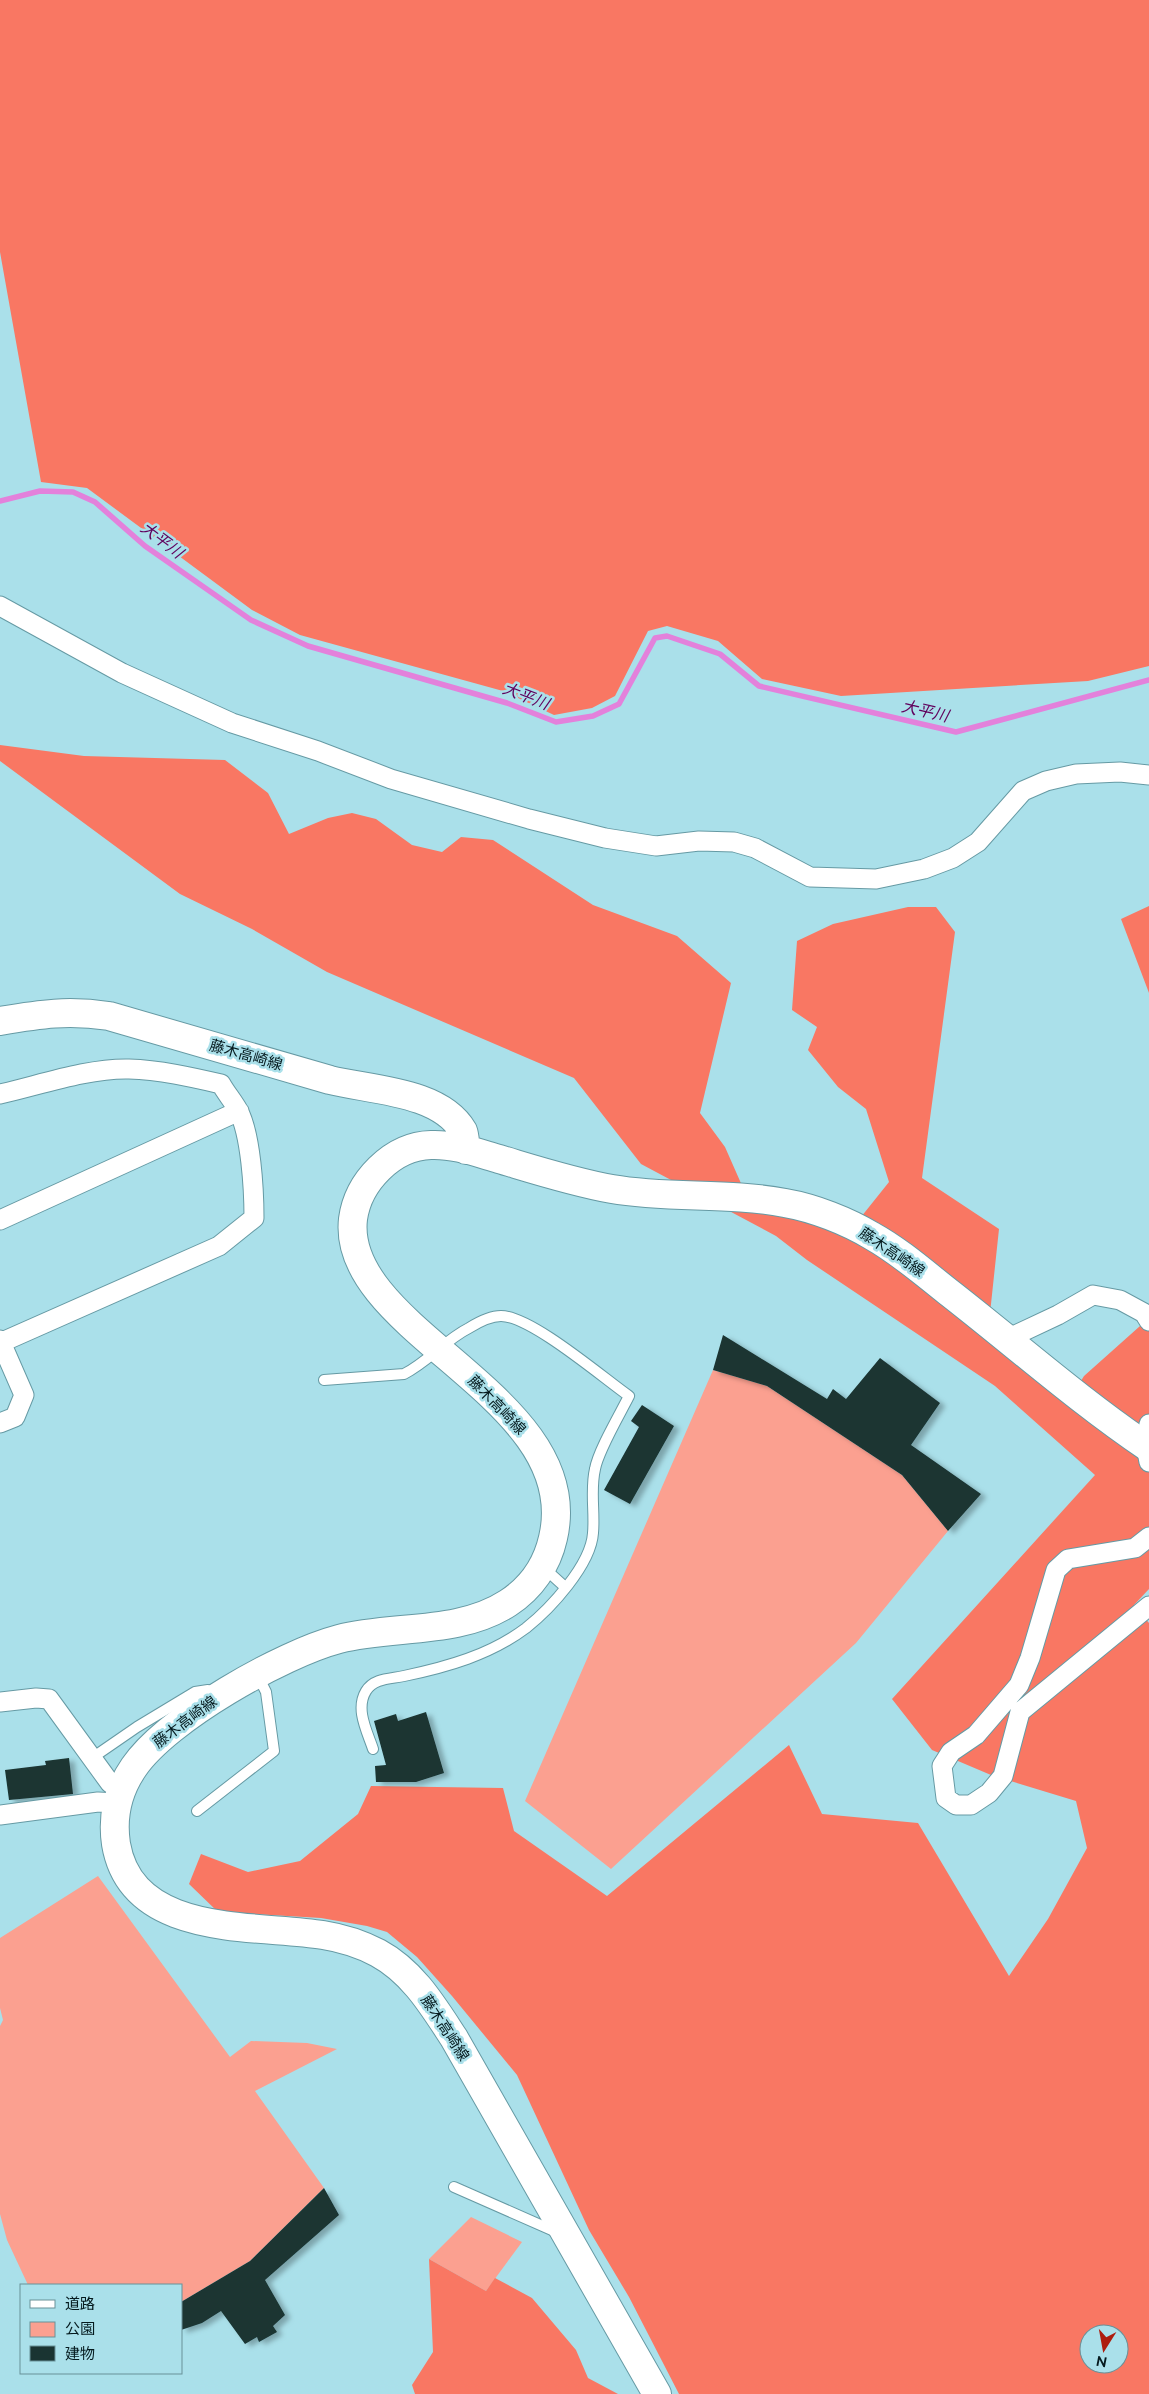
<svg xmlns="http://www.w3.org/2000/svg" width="1149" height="2394" viewBox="0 0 1149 2394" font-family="Raleway,'Noto Sans JP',sans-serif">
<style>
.green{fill:#fba090}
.forest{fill:#f97763;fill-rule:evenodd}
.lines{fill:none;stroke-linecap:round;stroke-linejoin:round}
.stream{stroke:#e381db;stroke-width:5.5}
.building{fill:#1a3432;filter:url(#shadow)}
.service-casing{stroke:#669aa4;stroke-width:12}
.minor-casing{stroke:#669aa4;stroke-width:21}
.primary-casing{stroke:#669aa4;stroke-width:30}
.service{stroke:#fff;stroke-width:10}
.minor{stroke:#fff;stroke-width:19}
.primary{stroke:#fff;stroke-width:28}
.labels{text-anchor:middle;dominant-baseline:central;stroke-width:5;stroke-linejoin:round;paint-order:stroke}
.street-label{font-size:15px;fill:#051a1e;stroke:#aae0ea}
.water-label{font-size:16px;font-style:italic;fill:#60015c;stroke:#aae0ea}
</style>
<defs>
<filter id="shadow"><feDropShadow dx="5.5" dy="3" stdDeviation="2.5" flood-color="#0004"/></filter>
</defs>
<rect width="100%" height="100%" fill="#aae0ea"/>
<path class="green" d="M713 1370 767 1386 902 1475 948 1531 856 1643 611 1869 525 1801Z
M98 1876 230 2057 251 2041 307 2043 337 2049 255 2091 324 2188 250 2261 181 2302V2285H28L7 2240 0 2214V2026L3 2020 0 2008V1938Z
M471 2217 522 2242 486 2291 429 2259Z"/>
<path class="forest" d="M0 0H1149V666L1088 681 841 696 762 679 718 641 667 626 648 631 615 696 592 708 554 715 503 691 300 635 252 610 87 488 41 482 0 252Z
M0 745 84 756 225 760 268 793 289 834 328 818 352 813 376 819 412 845 442 852 461 837 493 840 593 905 677 936 731 983 700 1113 725 1147 751 1206 849 1232 889 1182 866 1109 838 1087 808 1050 817 1027 792 1010 797 941 833 924 908 907H936L955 932 922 1178 999 1229 988 1332 1066 1405 1084 1376 1149 1318V1589L1134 1605 1149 1623V2394H679L629 2297 589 2230 517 2075 452 1996 417 1957 387 1932 367 1926 321 1918 218 1912 189 1884 201 1854 248 1872 300 1861 358 1814 371 1786 503 1788 514 1831 607 1896 789 1745 822 1814 918 1823 1009 1976 1048 1919 1087 1848 1076 1801 991 1775 932 1750 892 1699 1095 1475 995 1386 807 1260 776 1236 641 1164 574 1078 327 972 252 929 180 894 0 761ZM1089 2334H1119V2364H1089Z
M1149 906V993L1121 919Z
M429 2259 486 2291 495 2278 532 2298 576 2350 588 2378 618 2394H415L412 2385 433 2352Z"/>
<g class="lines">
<path class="stream" d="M0 501 40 491 73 492 95 502 145 546 251 620 308 646 507 703 556 722 593 716 619 704 655 638 667 636 720 654 759 686 956 732 1149 680"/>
</g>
<path class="building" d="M723 1335 827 1399 833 1389 846 1399 880 1358 940 1403 911 1445 981 1494 948 1531 902 1475 767 1386 713 1370Z
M642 1405 674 1426 630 1504 604 1490 639 1427 631 1421Z
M426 1712 444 1773 416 1782H376L375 1766 386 1765 374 1721 396 1714 398 1721Z
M69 1758 73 1794 9 1800 5 1770 46 1765 45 1761Z
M324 2188 339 2215 265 2280 285 2315 273 2326 277 2332 259 2342 257 2337 245 2344 221 2311 202 2323 181 2330V2302L250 2261Z"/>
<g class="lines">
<defs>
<path id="service" d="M324 1380 404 1374C428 1362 445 1340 469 1328 477 1323 491 1316 501 1316 531 1316 602 1377 629 1396 620 1414 598 1451 595 1469 590 1490 595 1512 593 1533 591 1565 550 1609 526 1628 490 1655 447 1667 404 1676 390 1679 374 1678 366 1691 355 1709 367 1731 373 1749
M543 1567 565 1587
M92 1758 137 1727 195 1692 208 1690 214 1693
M197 1811 274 1751 266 1692 258 1676
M454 2187 554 2231 559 2230"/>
<path id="minor" d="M0 606 122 673 232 723 318 751 391 779 529 819 605 838 656 846 699 841 734 842 755 848 810 877 876 879 924 869 953 858 978 842 1023 791 1046 781 1076 774 1120 772 1149 775
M0 1094C40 1085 88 1068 129 1069 160 1070 191 1077 221 1084 226 1093 233 1101 238 1110 251 1134 254 1190 254 1218L219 1246 0 1343
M0 1220 239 1111
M1007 1339 1058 1315 1093 1295 1120 1300 1144 1313 1149 1321
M0 1340 24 1395 15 1417 0 1423
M1149 1424 1146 1446 1149 1462
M1149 1537 1135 1548 1068 1559 1056 1570 1030 1658 1019 1685 976 1735 951 1752 942 1766 946 1798 956 1805H971L989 1793 1003 1776 1020 1712 1149 1606
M0 1702 36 1698 49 1699 110 1783 121 1790
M0 1815 98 1802 117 1803"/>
<path id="primary" d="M0 1021C41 1014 68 1010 109 1016L330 1080C370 1090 440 1091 463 1131 465 1136 465 1144 466 1150
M657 2394 454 2038C433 2006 413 1972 378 1953 361 1944 342 1938 323 1935 254 1924 132 1938 116 1844 112 1817 118 1790 134 1767 167 1719 282 1654 339 1639 393 1625 459 1635 508 1603 531 1588 547 1565 553 1538 586 1397 340 1332 353 1219 358 1182 392 1146 431 1145 454 1144 478 1153 499 1159 536 1170 573 1182 612 1189 669 1199 728 1192 785 1203 814 1208 847 1221 872 1236 899 1251 923 1272 947 1291 1014 1343 1078 1400 1149 1448"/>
</defs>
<use href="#service" class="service-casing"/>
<use href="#minor" class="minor-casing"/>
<use href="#primary" class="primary-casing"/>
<use href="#service" class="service"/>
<use href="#minor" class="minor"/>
<use href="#primary" class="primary"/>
</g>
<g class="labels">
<g class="street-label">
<text transform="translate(246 1055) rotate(16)">藤木高崎線</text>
<text transform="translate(892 1252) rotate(34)">藤木高崎線</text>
<text transform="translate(497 1405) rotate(46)">藤木高崎線</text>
<text transform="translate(185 1722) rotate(-37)">藤木高崎線</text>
<text transform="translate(445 2028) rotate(57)">藤木高崎線</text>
</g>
<g class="water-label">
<text transform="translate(162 540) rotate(37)">大平川</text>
<text transform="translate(526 696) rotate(21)">大平川</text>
<text transform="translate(925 711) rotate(13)">大平川</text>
</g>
</g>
<rect x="20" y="2284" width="162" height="90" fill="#aae0ea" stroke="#689198"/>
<rect x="30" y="2300" width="25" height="8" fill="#ffffff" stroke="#689198"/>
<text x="65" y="2309" font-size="15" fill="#051a1e">道路</text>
<rect x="30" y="2322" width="25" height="15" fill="#fba090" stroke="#689198"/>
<text x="65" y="2334" font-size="15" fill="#051a1e">公園</text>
<rect x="30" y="2346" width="25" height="15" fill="#1a3432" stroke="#689198"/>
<text x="65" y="2359" font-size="15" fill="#051a1e">建物</text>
<g transform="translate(1104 2349) rotate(191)"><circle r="24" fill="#aae0ea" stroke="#689198"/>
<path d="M0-4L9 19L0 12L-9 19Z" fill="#ad1d0e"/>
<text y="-8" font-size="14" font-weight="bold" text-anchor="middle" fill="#051a1e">N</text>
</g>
</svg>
